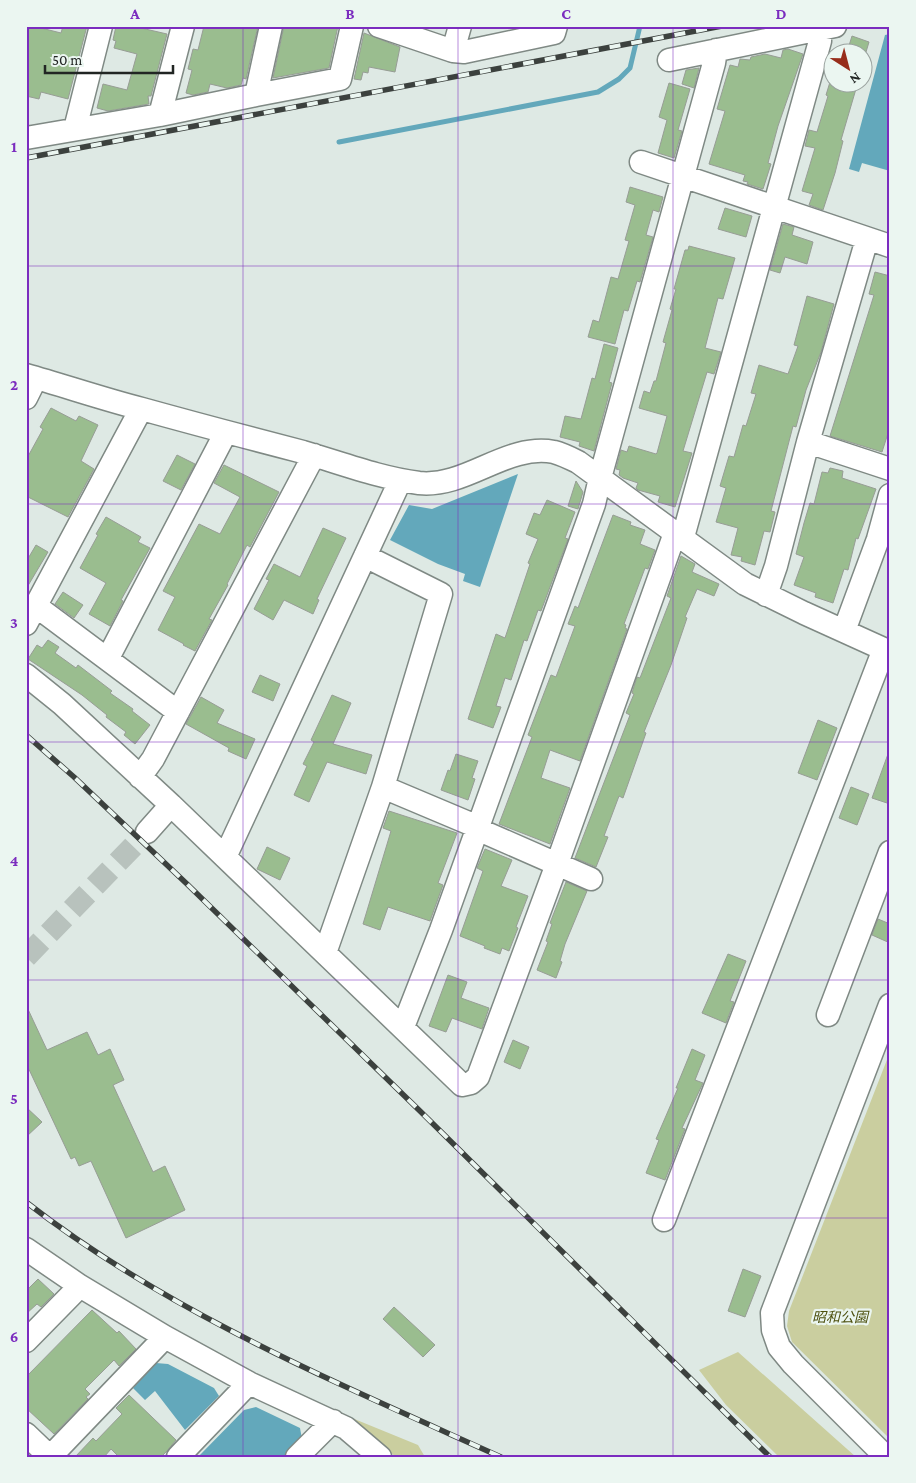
<svg xmlns="http://www.w3.org/2000/svg" width="916" height="1483" viewBox="0 0 916 1483" font-family="'Crimson Pro','Noto Sans JP',serif">
<style>
.green{fill:#cace9f}
.water{fill:#63a8bb}
.lines{fill:none;stroke-linecap:round;stroke-linejoin:round}
.stream{stroke:#63a8bb;stroke-width:5}
.building{fill:#9abd8f;stroke:#979d95}
.minor-tunnel{stroke:#b8c2bd;stroke-width:22;stroke-dasharray:22 11;stroke-linecap:butt}
.minor-casing{stroke:#7f8984;stroke-width:25}
.minor{stroke:#fff;stroke-width:22}
.rail-casing{stroke:#3c413e;stroke-width:5.5}
.rail{stroke:#ebf6f1;stroke-width:4;stroke-dasharray:11;stroke-linecap:butt}
.grid{fill:none;stroke:#7b2cbf;stroke-width:1;stroke-opacity:0.55}
.labels{text-anchor:middle;dominant-baseline:central;stroke-width:4.5;stroke-linejoin:round;paint-order:stroke}
.park-label{font-size:14px;font-style:italic;fill:#4d500e;stroke:#ebf6f1}
.neatline{fill:none;stroke:#7b2cbf;stroke-width:2}
.grid-label{font-size:16px;text-anchor:middle;font-weight:bold;fill:#7b2cbf}
</style>
<rect width="100%" height="100%" fill="#dee9e4"/>
<path class="green" d="M890 1052V1439L792 1342 787 1326 789 1311Z
M738 1352 856 1457H779L726 1405 699 1370Z
M347 1416 418 1445 425 1457H396Z"/>
<path class="water" d="M890 34V171L862 163 859 172 849 169 885 35Z
M518 474 480 587 463 581 465 574 438 564 390 540 409 505 432 509Z
M156 1363 168 1364 214 1388 219 1396 185 1430 155 1391 145 1400 133 1388Z
M256 1407 300 1428 302 1439 285 1457H198L244 1410Z"/>
<g class="lines">
<path class="stream" d="M339 142 598 92 619 79 630 68 640 26"/>
</g>
<path class="building" d="M26 26H33L61 33 63 26H87L68 99 41 92 39 99 26 96Z
M116 26H142L141 28 167 34 151 96H148L149 104 108 111 97 108 103 84 127 90 137 54 114 48 116 41 113 40Z
M204 26H258L246 79 243 78 241 85 227 88 210 84 208 92 193 95 186 93 192 70 188 69 193 49 198 50Z
M284 26H338L329 68 273 78Z
M364 33 400 47 395 72 369 67 368 73 363 72 361 80 354 79Z
M852 36 869 42 866 52H847Z
M788 49 803 54 778 126 768 163 771 164 763 189 747 184 748 182 743 181 745 175 709 164 725 111 717 109 730 65 738 67 740 59 750 60 751 57 765 54 781 58 783 50Z
M699 68 694 88 682 84 686 70Z
M830 82H858L841 140 843 141 835 173 823 210 809 205 813 194 802 191 815 148 805 146 809 130 817 132 828 96 826 95Z
M669 83 690 89 678 130 682 131 674 158 658 153 667 120 659 117Z
M630 187 663 197 659 212 653 210 646 235 653 237 640 282 637 281 628 311 624 310 615 344 588 337 593 320 599 322 611 277 618 279 629 241 625 240 635 205 626 202Z
M725 208 752 216 746 237 718 229Z
M783 224 794 227 792 235 813 242 807 264 785 257 780 273 770 270Z
M689 246 735 258 723 299 718 298 705 348 721 352 714 374 707 372 683 451 692 453 675 507 658 502 660 496 638 490 636 488 638 483 623 478 619 475 620 470 616 469 621 450 627 452 629 446 656 454 657 453 667 416 639 408 644 391 650 393 654 381H656L666 343 663 342 672 310 670 309 676 289H674L685 250H688Z
M875 272 890 276V427L882 452 830 436 874 295 869 294Z
M807 296 834 304 821 352 806 390 796 427 793 426 771 511 775 512 770 532 764 531 755 565 741 561 742 557 731 555 738 528 716 522 726 488 720 486 729 456 734 457 743 425 746 426 756 394 751 393 759 365 788 374 798 346 794 345Z
M604 344 618 348 609 382 612 383 594 451 579 446 580 442 560 437 565 416 581 419 592 378 595 379Z
M51 408 76 421 79 416 98 425 81 461 94 469 68 517 26 496V460L43 429 40 427Z
M177 455 195 464 181 490 163 481Z
M224 465 279 492 250 547 247 545 227 584 228 585 209 619 212 620 195 651 183 645 184 644 158 630 175 597 163 591 199 524 220 534 240 497 214 483Z
M830 468 843 471 842 478 876 489 858 539 856 538 848 570 844 569 833 603 815 597 816 593 794 585 804 557 796 554 804 523 810 503 814 504 822 472 828 473Z
M576 481 583 492 578 509 568 506Z
M547 500 575 512 565 538 568 539 541 611 538 610 527 641 524 640 511 680 505 678 496 706 501 707 493 728 468 719 496 634 505 638 530 564 528 563 538 539 526 534 534 513 540 515Z
M613 515 631 522 630 525 645 530 640 544 655 550 648 569 645 568 624 624 626 625 625 628 627 629 580 761 550 750 541 778 570 788 550 844 499 824 532 737 528 735 551 675 556 677 575 626 568 624 575 606 578 608Z
M106 517 141 537 138 542 150 548 121 600 123 601 110 626 89 614 106 583 80 568 98 535 96 534Z
M323 528 346 538 317 599 319 600 313 614 284 600 273 620 254 609 269 580 266 579 274 564 300 577Z
M36 545 48 552 26 589V562Z
M681 556 695 564 692 572 719 584 714 596 697 589 685 617 687 618 671 665 644 732 646 733 623 798 619 796 604 836 608 837 596 867 575 858 630 715 626 713 634 694 632 693 637 677 640 678 671 598 667 596Z
M63 592 83 605 74 618 55 604Z
M48 640 59 647 55 653 76 668 78 665 112 691 110 693 133 709 132 711 150 725 135 744 124 735 126 732 106 717 107 715 82 695 28 659 37 645 42 648Z
M260 675 280 684 273 701 252 692Z
M332 695 351 703 333 744 372 755 366 774 327 762 309 802 294 795 307 766 303 764 314 742 311 740Z
M201 697 224 710 217 723 255 739 246 759 228 751 229 748 186 724Z
M818 720 837 728 817 780 798 773Z
M456 754 478 761 472 778 475 779 468 800 441 790 448 770 450 771Z
M888 754 890 755V804L872 798Z
M851 787 869 794 857 825 839 818Z
M389 811 457 833 438 883 443 885 430 921 388 907 380 930 363 924 391 831 383 828Z
M267 847 290 858 280 880 257 869Z
M485 849 512 860 501 886 528 896 516 927 518 928 509 951 502 948 500 954 484 948 485 946 460 936 483 871 477 868Z
M566 882 587 891 565 944 560 961 562 962 556 978 537 970 548 942 546 941 552 924 550 923Z
M878 919 890 924V943L872 935Z
M728 954 746 961 730 1001 734 1002 726 1023 702 1013Z
M448 975 467 982 461 998 489 1008 482 1029 452 1018 446 1032 429 1026Z
M26 1005 47 1050 87 1032 98 1055 110 1049 124 1080 113 1085 153 1172 165 1166 185 1210 126 1238 91 1161 79 1166 75 1157 71 1159 26 1063Z
M513 1040 529 1047 520 1069 504 1062Z
M692 1049 705 1055 695 1080 703 1083 682 1128 685 1129 665 1180 646 1173 659 1140 656 1139 678 1088H676Z
M26 1107 42 1122 26 1137Z
M743 1269 761 1276 745 1317 728 1311Z
M38 1279 54 1294 41 1307 37 1304 26 1314V1291Z
M394 1307 435 1345 423 1357 383 1319Z
M92 1310 117 1333 119 1331 136 1349 119 1366 114 1360 85 1389 90 1394 86 1397 88 1399 54 1434 26 1408V1377Z
M129 1395 176 1440 167 1451 161 1457H119L111 1449 104 1457H75L93 1438 96 1441 122 1414 116 1408Z"/>
<g class="lines">
<path class="minor-tunnel" d="M26 957 147 832"/>
<defs>
<path id="minor" d="M379 26 453 51 464 52 554 33 556 26
M453 51 460 26
M669 60 835 26
M256 95 340 79 352 26
M160 115 183 26
M75 129 101 26
M26 138 160 115 256 95 271 26
M641 162 890 246
M26 375C65 386 103 399 142 409 196 424 249 438 303 452 341 463 380 478 419 483 467 488 506 443 554 452 562 454 570 458 578 462L745 584 804 613 890 652
M26 398 36 378
M808 442 890 469
M683 537 820 41V29
M766 595 776 566 808 442 867 239
M36 606 178 712
M26 624 141 409
M844 631 878 539 890 495
M108 658 226 432
M26 675 62 704 171 805 147 832
M140 777 153 759 314 455
M383 787 478 827
M171 805 462 1085 471 1083 478 1077 557 864 675 533
M477 829 591 879
M225 857 400 481
M325 953 383 787 441 594 365 556
M828 1015 890 852
M403 1027 441 930 594 504 600 478 714 63 716 50
M664 1220 884 649
M26 1249 80 1286 165 1337 249 1383 346 1428 380 1457
M26 1341 80 1286
M26 1434 50 1457
M50 1457 165 1337
M178 1457 249 1383
M297 1457 333 1421
M886 1457 793 1364 779 1347 773 1330 772 1313 890 1005"/>
</defs>
<use href="#minor" class="minor-casing"/>
<use href="#minor" class="minor"/>
<defs>
<path id="rail" d="M26 158 722 26
M26 735 74 777 187 884 421 1112 770 1457
M26 1202C169 1313 337 1383 501 1457"/>
</defs>
<use href="#rail" class="rail-casing"/>
<use href="#rail" class="rail"/>
</g>
<path class="grid" d="M243 26V1457M458 26V1457M673 26V1457M26 266H890M26 504H890M26 742H890M26 980H890M26 1218H890"/>
<g class="labels">
<g class="park-label">
<text x="840" y="1317">昭和公園</text>
</g>
</g>
<rect width="916" height="1483" fill="none" stroke="#ebf6f1" stroke-width="55"/>
<g transform="translate(848 68) rotate(144)"><circle r="24" fill="#ebf6f1" stroke="#9aa29f"/>
<path d="M0-4L9 19L0 12L-9 19Z" fill="#972d1b"/>
<text y="-8" font-size="14" font-weight="bold" text-anchor="middle" fill="#212523">N</text>
</g>
<path d="M45 65v8h128v-8" fill="none" stroke="#212523" stroke-width="2.5"/>
<text x="52" y="65" font-size="15" fill="#212523" stroke="#ebf6f1" stroke-width="4" paint-order="stroke">50 m</text>
<rect x="28" y="28" width="860" height="1428" class="neatline"/>
<g class="grid-label">
<text x="135" y="19">A</text>
<text x="350" y="19">B</text>
<text x="566" y="19">C</text>
<text x="781" y="19">D</text>
<text x="14" y="152">1</text>
<text x="14" y="390">2</text>
<text x="14" y="628">3</text>
<text x="14" y="866">4</text>
<text x="14" y="1104">5</text>
<text x="14" y="1342">6</text>
</g>
</svg>
